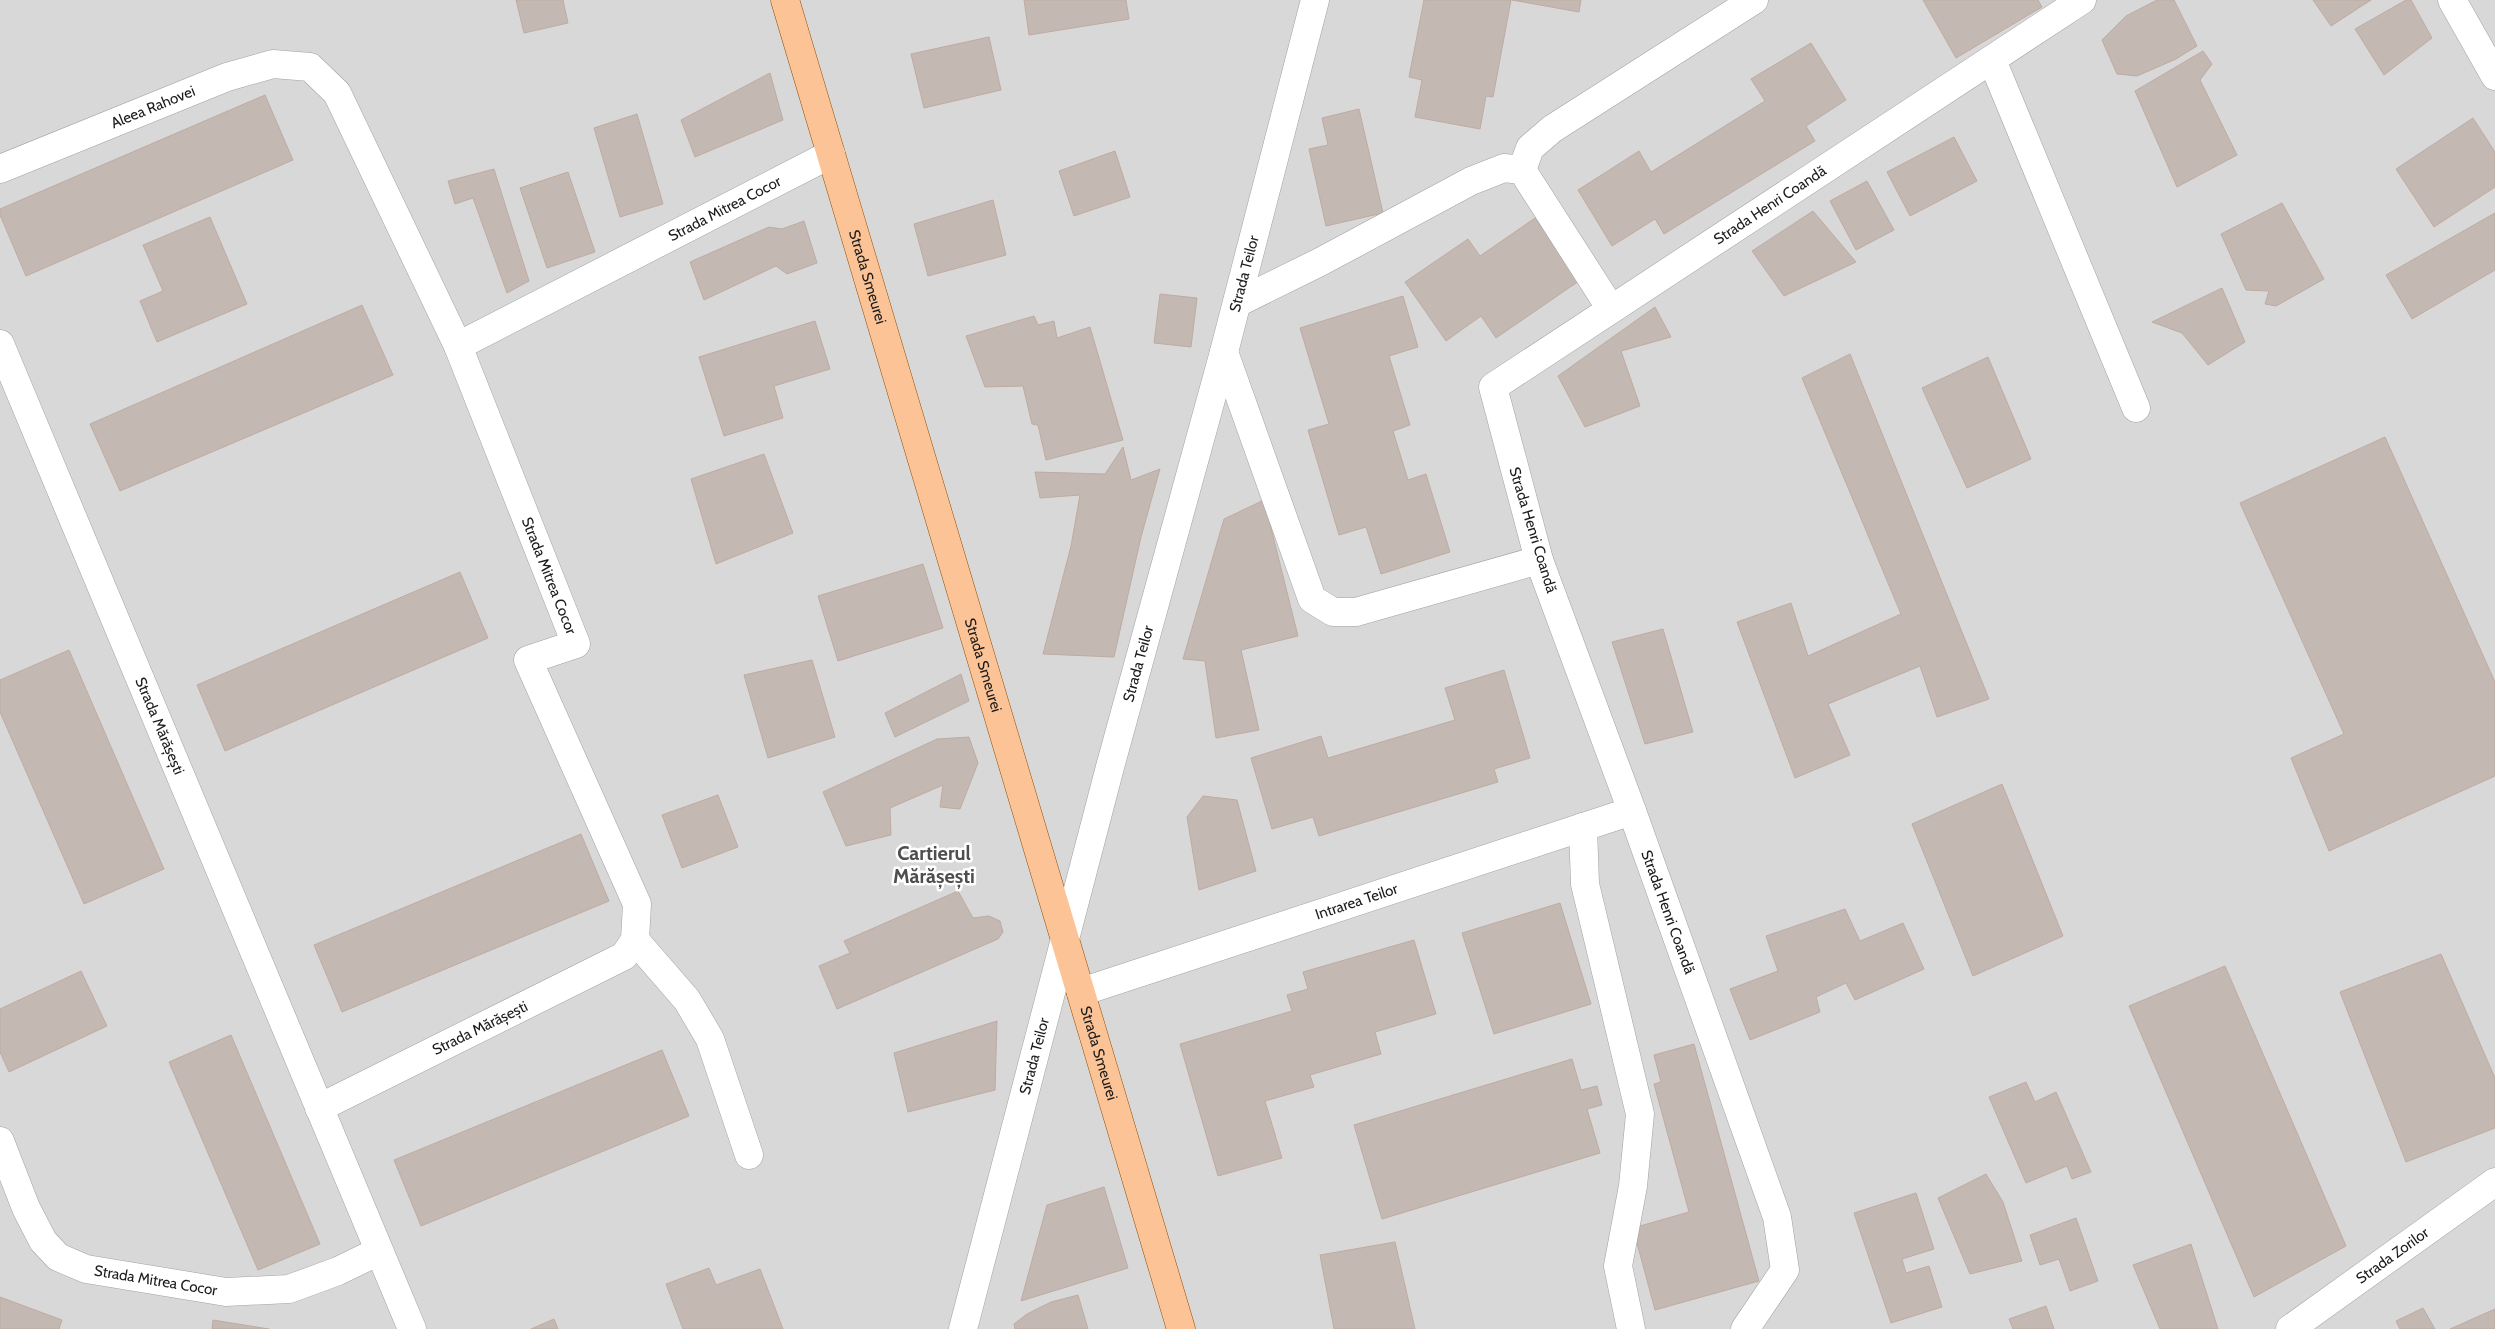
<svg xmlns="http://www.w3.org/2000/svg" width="2495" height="1329" viewBox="0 0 2495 1329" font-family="Cabin,sans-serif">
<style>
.residential{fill:#d9d8d8}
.building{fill:#c4b8b3;stroke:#beaba2}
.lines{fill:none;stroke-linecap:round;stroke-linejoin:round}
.minor-casing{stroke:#a2a2a2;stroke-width:29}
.major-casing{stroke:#914f00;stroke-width:29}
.minor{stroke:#fff;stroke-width:28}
.major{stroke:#fcc396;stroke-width:28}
.labels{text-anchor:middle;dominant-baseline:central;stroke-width:5;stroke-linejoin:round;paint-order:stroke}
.street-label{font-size:15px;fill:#1b1b1b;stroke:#fff}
.district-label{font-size:20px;font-weight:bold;fill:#4e4e4e;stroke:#fff}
</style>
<rect width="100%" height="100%" fill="#ede7e0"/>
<path class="residential" d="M0 0H2495V1329H0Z"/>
<path class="building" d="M516 0H563L568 23 524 33Z
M1024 0H1126L1129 19 1029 35Z
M1424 0H1511L1493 97 1486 96 1480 129 1415 117 1422 80 1409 77Z
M1512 0H1581L1579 12Z
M1923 0H2038L2042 7 1956 58Z
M2157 0H2174L2197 46 2176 59 2137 76 2117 74 2102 40 2126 16Z
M2313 0H2371L2331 26Z
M2406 0H2411L2432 38 2384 75 2355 29Z
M989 37 1001 90 924 108 911 54Z
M1811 43 1846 100 1806 126 1815 141 1664 234 1655 219 1612 246 1578 190 1639 151 1651 172 1765 101 1751 79Z
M2203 51 2212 64 2200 80 2237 155 2177 187 2135 91Z
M770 73 783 120 695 157 681 120Z
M265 95 293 160 26 276 0 215V209Z
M1359 109 1383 213 1326 226 1309 149 1328 145 1322 118Z
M637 114 663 204 620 217 594 128Z
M2473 118 2495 152V187L2434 227 2396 169Z
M1954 137 1977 181 1910 216 1887 172Z
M1115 151 1130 197 1074 216 1059 171Z
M494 169 529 281 507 293 473 198 455 204 448 181Z
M568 172 595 252 547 268 520 188Z
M1867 181 1894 230 1856 250 1830 201Z
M993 200 1006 255 928 276 914 224Z
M2282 203 2324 279 2276 306 2265 304 2269 291 2246 290 2221 234Z
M1813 211 1856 262 1784 296 1752 251Z
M2495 213V270L2412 319 2386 275Z
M210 217 247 304 157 342 140 301 163 291 143 245Z
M1535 218 1579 281 1496 338 1481 316 1446 341 1405 282 1468 239 1480 256Z
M804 221 817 263 787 274 776 266 704 300 690 262 769 227 782 229Z
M2222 288 2245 342 2208 365 2182 333 2152 322Z
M1160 294 1197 298 1191 347 1154 343Z
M1403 296 1418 347 1389 356 1410 425 1393 431 1408 480 1426 474 1450 552 1381 574 1366 527 1339 535 1308 430 1329 424 1300 328Z
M362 305 393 375 120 491 90 424Z
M1655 307 1671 337 1621 351 1640 406 1585 427 1558 376Z
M1034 316 1038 325 1054 321 1057 338 1090 327 1123 440 1046 460 1038 425 1032 424 1023 386 985 387 966 336Z
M815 321 830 369 774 386 783 418 724 436 699 357Z
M1850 354 1989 699 1937 717 1920 666 1828 704 1850 755 1795 778 1737 622 1791 603 1808 656 1901 614 1802 378Z
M1988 357 2031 459 1967 488 1922 388Z
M2385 437 2495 682V776L2329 851 2291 758 2344 734 2240 503Z
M1123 447 1131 480 1160 469 1141 537 1114 657 1043 654 1071 546 1080 495 1040 498 1035 472 1105 474Z
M764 454 793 533 716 564 691 479Z
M1264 500 1298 636 1241 650 1259 730 1216 738 1205 661 1183 659 1224 519Z
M923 564 943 628 838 661 818 596Z
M460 572 488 638 225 751 197 685Z
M1663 629 1693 732 1645 744 1612 642Z
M69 650 164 869 84 904 0 712V680Z
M812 660 835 737 768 758 744 675Z
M1504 670 1530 758 1494 769 1498 782 1319 836 1313 817 1272 829 1251 758 1321 736 1328 758 1455 720 1445 688Z
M961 674 969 701 895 737 885 713Z
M969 737 978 763 960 809 940 807 943 785 890 808 891 835 846 846 823 792 937 739Z
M2002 784 2063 936 1973 976 1912 824Z
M718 795 738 847 682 868 662 815Z
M1203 796 1237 800 1256 871 1199 890 1187 817Z
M581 834 609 901 342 1012 314 945Z
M958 891 973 918 989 916 1000 921 1003 932 998 939 837 1009 819 966 850 953 844 941Z
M1560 903 1591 1004 1494 1034 1462 933Z
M1845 909 1860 941 1903 923 1924 969 1855 1000 1846 983 1816 997 1820 1012 1750 1040 1730 989 1778 971 1766 936Z
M1414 940 1436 1014 1375 1032 1381 1054 1310 1075 1314 1087 1265 1101 1282 1158 1218 1176 1180 1044 1292 1011 1287 995 1308 989 1303 972Z
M2441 954 2495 1078V1128L2406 1162 2340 992Z
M2225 966 2346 1246 2254 1297 2129 1006Z
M81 971 107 1026 9 1072 0 1052V1009Z
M997 1021 995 1090 908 1112 894 1053Z
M231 1035 320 1244 258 1270 169 1062Z
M1694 1044 1759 1281 1655 1310 1633 1228 1689 1212 1654 1084 1661 1082 1654 1055Z
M662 1050 689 1116 421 1226 394 1160Z
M1572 1059 1581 1090 1597 1086 1602 1105 1587 1109 1600 1153 1382 1219 1354 1125Z
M2026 1082 2035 1102 2056 1092 2091 1172 2072 1179 2067 1166 2026 1183 1989 1097Z
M1986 1174 2003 1202 2022 1261 1970 1274 1938 1198Z
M1104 1187 1128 1268 1021 1301 1047 1205Z
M1916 1193 1934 1249 1902 1259 1906 1273 1929 1266 1942 1307 1891 1323 1854 1213Z
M2076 1218 2098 1281 2070 1291 2059 1259 2040 1265 2030 1235Z
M1395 1242 1415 1329H1334L1320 1255Z
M2191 1244 2218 1329H2160L2133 1265Z
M709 1268 716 1285 760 1269 783 1329H683L666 1284Z
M1078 1295 1088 1329H1015L1014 1324 1027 1314 1051 1302Z
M0 1297 62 1320 59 1329H0Z
M2046 1306 2054 1329H2013L2009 1319Z
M2423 1308 2435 1329H2400L2396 1321Z
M2495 1309V1329H2450Z
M554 1319 558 1329H531Z
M213 1320 269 1329H212Z"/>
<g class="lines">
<defs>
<g id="minor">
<path d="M2452 0 2495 76"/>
<path d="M1992 60 2136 408"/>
<path id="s1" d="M0 169 227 77 273 64 310 67 337 93 458 346 576 644 528 660 637 904 635 940 624 956 319 1108"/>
<path d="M1522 170 1530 148 1552 129 1754 0"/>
<path d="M1237 303 1320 262 1471 181 1504 168 1522 170 1611 309"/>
<path id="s2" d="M0 344 412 1329"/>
<path id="s3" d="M458 346 831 154"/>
<path d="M1224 352 1312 599 1333 612H1356L1539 560"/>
<path d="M1583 827 1585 884 1640 1114 1633 1186 1618 1266 1631 1329"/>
<path d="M635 940 687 1000 710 1039 749 1155"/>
<path id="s4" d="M1081 992 1632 811"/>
<path id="s5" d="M0 1141 26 1208 43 1241 58 1257 86 1269 226 1292 289 1289 338 1271 379 1251"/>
<path id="s6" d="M963 1329 1110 767 1224 352 1315 0"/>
<path id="s7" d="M1745 1329 1785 1270 1777 1217 1632 811 1539 560 1493 387 2082 0"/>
<path id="s8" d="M2290 1329 2495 1182"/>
</g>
<g id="major">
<path id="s9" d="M785 0 1181 1329"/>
</g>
</defs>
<use href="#minor" class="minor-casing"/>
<use href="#major" class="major-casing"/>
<use href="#minor" class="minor"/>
<use href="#major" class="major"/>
</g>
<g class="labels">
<g class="street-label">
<text stroke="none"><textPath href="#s1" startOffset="165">Aleea Rahovei</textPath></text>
<text stroke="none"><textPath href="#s7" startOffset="1334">Strada Henri Coandă</textPath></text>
<text stroke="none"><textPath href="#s3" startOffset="300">Strada Mitrea Cocor</textPath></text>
<text stroke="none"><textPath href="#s6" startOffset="1092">Strada Teilor</textPath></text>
<text stroke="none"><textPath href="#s9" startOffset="289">Strada Smeurei</textPath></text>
<text transform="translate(1533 530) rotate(73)">Strada Henri Coandă</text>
<text stroke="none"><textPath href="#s1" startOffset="895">Strada Mitrea Cocor</textPath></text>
<text stroke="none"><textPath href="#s6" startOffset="688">Strada Teilor</textPath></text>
<text stroke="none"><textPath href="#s9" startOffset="694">Strada Smeurei</textPath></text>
<text stroke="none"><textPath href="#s2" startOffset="414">Strada Mărășești</textPath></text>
<text stroke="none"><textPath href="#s4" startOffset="290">Intrarea Teilor</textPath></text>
<text transform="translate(1668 912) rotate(70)">Strada Henri Coandă</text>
<text transform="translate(480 1028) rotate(-26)">Strada Mărășești</text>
<text stroke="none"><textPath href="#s9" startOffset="1099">Strada Smeurei</textPath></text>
<text stroke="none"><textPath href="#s6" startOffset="282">Strada Teilor</textPath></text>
<text stroke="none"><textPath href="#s8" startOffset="126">Strada Zorilor</textPath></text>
<text stroke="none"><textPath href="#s5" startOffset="232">Strada Mitrea Cocor</textPath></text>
</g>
<g class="district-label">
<text x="934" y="853">Cartierul<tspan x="934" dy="23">Mărășești</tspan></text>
</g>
</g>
</svg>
